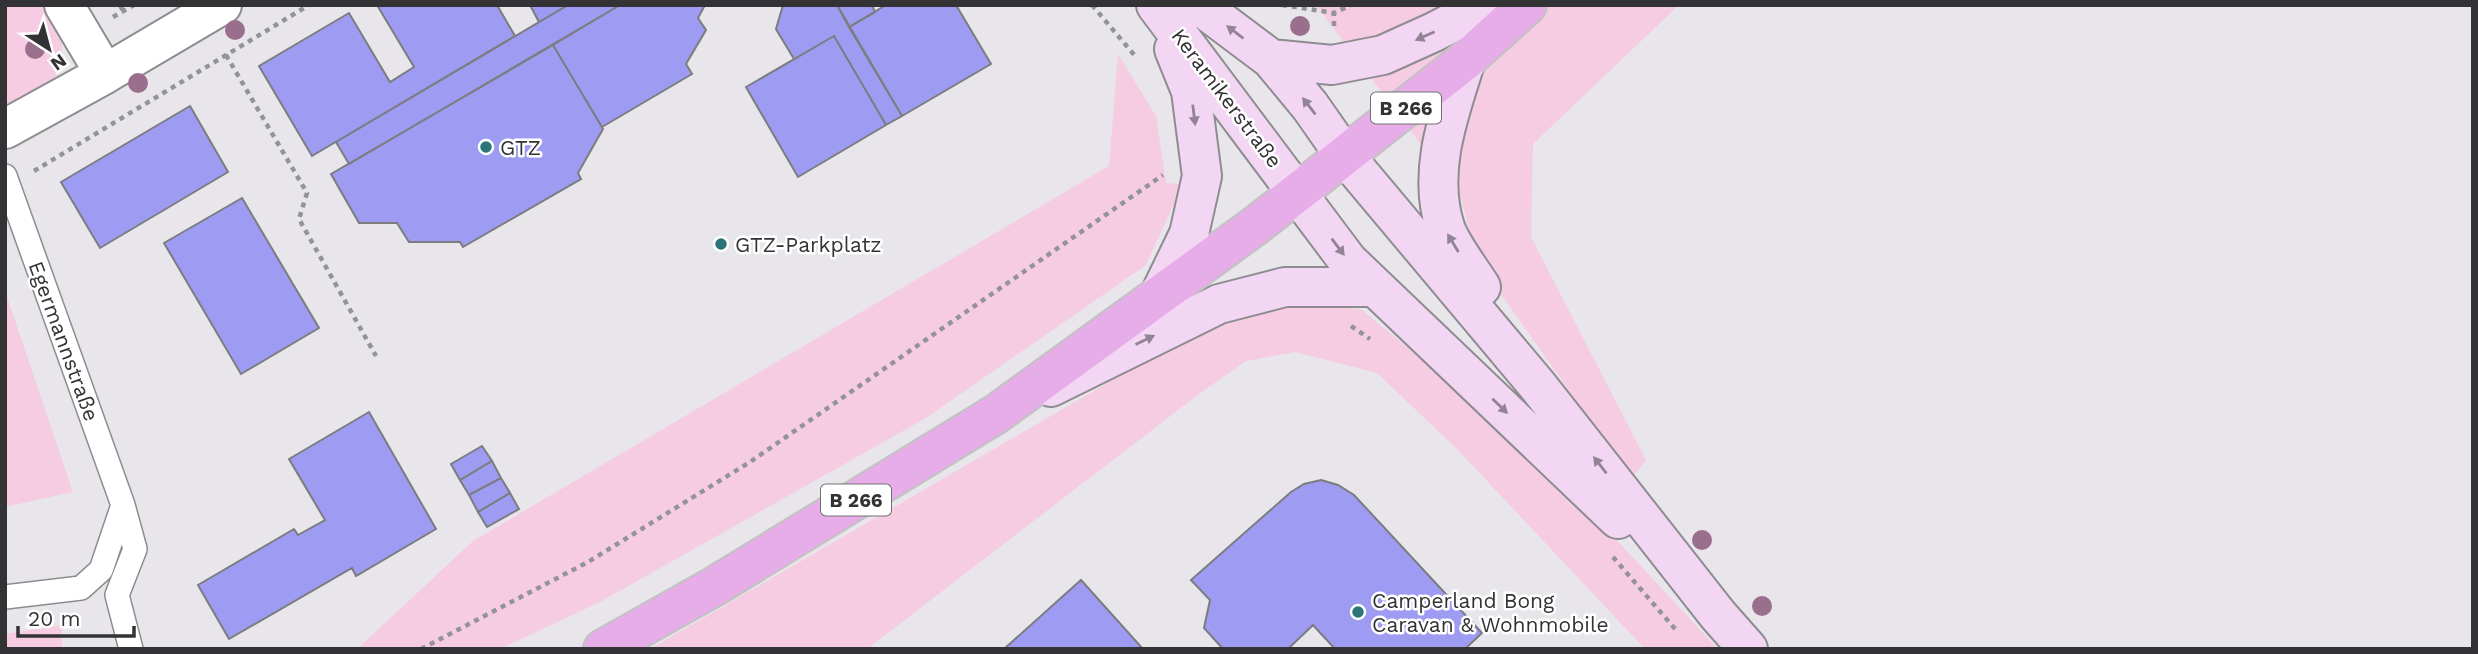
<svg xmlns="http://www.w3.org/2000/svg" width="2478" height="654" viewBox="0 0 2478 654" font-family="'Work Sans',sans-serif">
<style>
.green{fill:#f6cce2}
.building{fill:#9e9cf2;stroke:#7c7c80;stroke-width:2}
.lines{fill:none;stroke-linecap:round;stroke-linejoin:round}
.lane-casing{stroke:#8d8c8f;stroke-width:26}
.street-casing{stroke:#8d8c8f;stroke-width:42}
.secondary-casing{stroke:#8d8c8f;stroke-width:42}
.primary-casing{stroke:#c2c2c2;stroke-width:42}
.path{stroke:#949396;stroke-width:4.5;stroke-dasharray:5 5;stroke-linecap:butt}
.lane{stroke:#fff;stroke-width:23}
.street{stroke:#fff;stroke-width:38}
.secondary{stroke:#f2d6f4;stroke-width:38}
.primary{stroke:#e6ade9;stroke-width:38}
.tree{fill:#9a6e8d}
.oneway{fill:#928494}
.poi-dot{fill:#2a747a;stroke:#fff;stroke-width:2.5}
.labels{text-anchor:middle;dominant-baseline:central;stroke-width:5;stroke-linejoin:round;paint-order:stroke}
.shield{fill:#fff;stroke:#707071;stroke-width:2}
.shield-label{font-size:19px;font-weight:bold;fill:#333234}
.street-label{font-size:21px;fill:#333234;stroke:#fff}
.poi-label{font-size:21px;fill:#333234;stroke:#fff;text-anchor:start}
</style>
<rect width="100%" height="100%" fill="#e8e6ea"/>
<path class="green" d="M5 5H41L62 42V55L55 78 41 95 5 110Z
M1316 5H1679L1533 144 1531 237 1646 460 1631 479 1477 260 1461 198Z
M1118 54 1156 116 1166 183 1183 184 1146 265 926 418 600 602 500 649H357L473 541 1109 166Z
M5 291 73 492 5 507Z
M1297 299 1362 310 1530 447 1718 649H1645L1456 448 1377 373 1295 352 1246 361 1199 394 867 649H650L1171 346 1245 309Z
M62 625V647L57 649H5V634Z"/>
<path class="building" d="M377 5H497L515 36 312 156 259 66 349 13 390 82 414 67Z
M530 5H568L539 22Z
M568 5H620L349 164 336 142Z
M620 5H705L698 18 706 30 686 64 692 74 602 127 553 45Z
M783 5H837L902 116 886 125 834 36 794 59 776 29Z
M837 5H872L875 12 849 27Z
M886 5H956L991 64 902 116 849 27Z
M834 36 886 125 798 177 746 87Z
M553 45 603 129 578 173 581 179 463 247 460 242H409L397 223H359L331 174Z
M190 106 228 172 100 248 61 182Z
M242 198 319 328 241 374 164 243Z
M369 412 436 529 356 576 352 568 229 639 198 585 294 529 298 535 325 520 289 459Z
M482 446 492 461 460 480 451 464Z
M492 461 501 478 469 495 460 480Z
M501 478 510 493 478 512 469 495Z
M1321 480 1338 485 1354 495 1482 633 1465 649H1335L1313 625 1288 649H1223L1204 628 1210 600 1191 580 1291 492 1304 484Z
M510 493 519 509 487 527 478 512Z
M1081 580 1143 649H1004Z"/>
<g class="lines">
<defs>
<path id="lane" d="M5 176 123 505 135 549 117 595 131 649
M5 597 81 588 101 570 123 505"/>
<path id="street" d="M64 5 105 74 222 5
M5 129 105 74"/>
<path id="secondary" d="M1156 5 1348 261 1618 519
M1199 5 1271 59 1310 106 1345 156 1538 386 1718 615 1748 649
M1271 59 1332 65 1383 55 1434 32 1486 5
M1466 60C1449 114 1427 171 1445 227 1450 244 1471 271 1481 287
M1159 296 1189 234 1202 176 1191 91 1174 49
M1051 387 1219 304 1285 287H1374"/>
<path id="primary" d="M603 649 715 586 996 414 1255 226 1466 60 1527 5"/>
</defs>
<use href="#lane" class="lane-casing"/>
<use href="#street" class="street-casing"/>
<use href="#secondary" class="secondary-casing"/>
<use href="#primary" class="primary-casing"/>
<path class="path" d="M120 5 123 11
M1092 5 1136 57
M1282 5 1334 13 1351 5
M113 17 134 5
M1334 26V13
M226 55 307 193 299 219 376 356
M34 171 309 5
M1351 326 1370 339
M1613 557 1676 630
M421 649 588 562 750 462 1163 175"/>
<use href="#lane" class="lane"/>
<use href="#street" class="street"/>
<use href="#secondary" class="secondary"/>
<use href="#primary" class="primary"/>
</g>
<g class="tree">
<circle cx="1300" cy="26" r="10"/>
<circle cx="235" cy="30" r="10"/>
<circle cx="35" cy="49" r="10"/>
<circle cx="138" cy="83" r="10"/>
<circle cx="1702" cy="540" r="10"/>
<circle cx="1762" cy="606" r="10"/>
</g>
<defs><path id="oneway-solid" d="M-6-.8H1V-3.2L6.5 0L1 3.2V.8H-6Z" transform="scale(1.75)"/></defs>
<g class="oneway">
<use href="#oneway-solid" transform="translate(1235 32) rotate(-143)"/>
<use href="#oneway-solid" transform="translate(1425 36) rotate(156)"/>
<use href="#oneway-solid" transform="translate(1309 106) rotate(-128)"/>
<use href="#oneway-solid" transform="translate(1194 115) rotate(83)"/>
<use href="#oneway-solid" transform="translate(1453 243) rotate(-121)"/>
<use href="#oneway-solid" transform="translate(1338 247) rotate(53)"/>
<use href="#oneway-solid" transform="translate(1145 340) rotate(-26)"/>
<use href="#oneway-solid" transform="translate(1500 406) rotate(44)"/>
<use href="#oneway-solid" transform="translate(1600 465) rotate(-128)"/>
</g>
<g class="poi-dot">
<circle cx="486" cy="147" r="7"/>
<circle cx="721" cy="244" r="7"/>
<circle cx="1358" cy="612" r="7"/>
</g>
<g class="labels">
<g class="shield">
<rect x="1371" y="92.5" width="70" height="31" rx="5"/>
<rect x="821" y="484.5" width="70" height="31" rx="5"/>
</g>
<g class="shield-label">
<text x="1406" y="108">B 266</text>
<text x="856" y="500">B 266</text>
</g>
<g class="street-label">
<text transform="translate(1227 98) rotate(53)">Keramikerstraße</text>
<text transform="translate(64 341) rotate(70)">Egermannstraße</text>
</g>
<g class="poi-label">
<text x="500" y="147">GTZ</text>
<text x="735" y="244">GTZ-Parkplatz</text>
<text x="1372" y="600">Camperland Bong<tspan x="1372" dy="24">Caravan &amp; Wohnmobile</tspan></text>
</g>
</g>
<rect width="2478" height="654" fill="none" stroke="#333234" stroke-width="14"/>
<g transform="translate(49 49) rotate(144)" stroke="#ffffff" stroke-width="5" paint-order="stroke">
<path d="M0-5L12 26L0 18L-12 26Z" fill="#333234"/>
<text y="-10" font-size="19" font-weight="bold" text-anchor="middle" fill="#333234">N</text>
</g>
<path d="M18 626v10h116v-10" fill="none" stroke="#333234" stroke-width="3.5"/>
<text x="28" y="626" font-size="21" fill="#333234" stroke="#ffffff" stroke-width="5" paint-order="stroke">20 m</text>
</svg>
